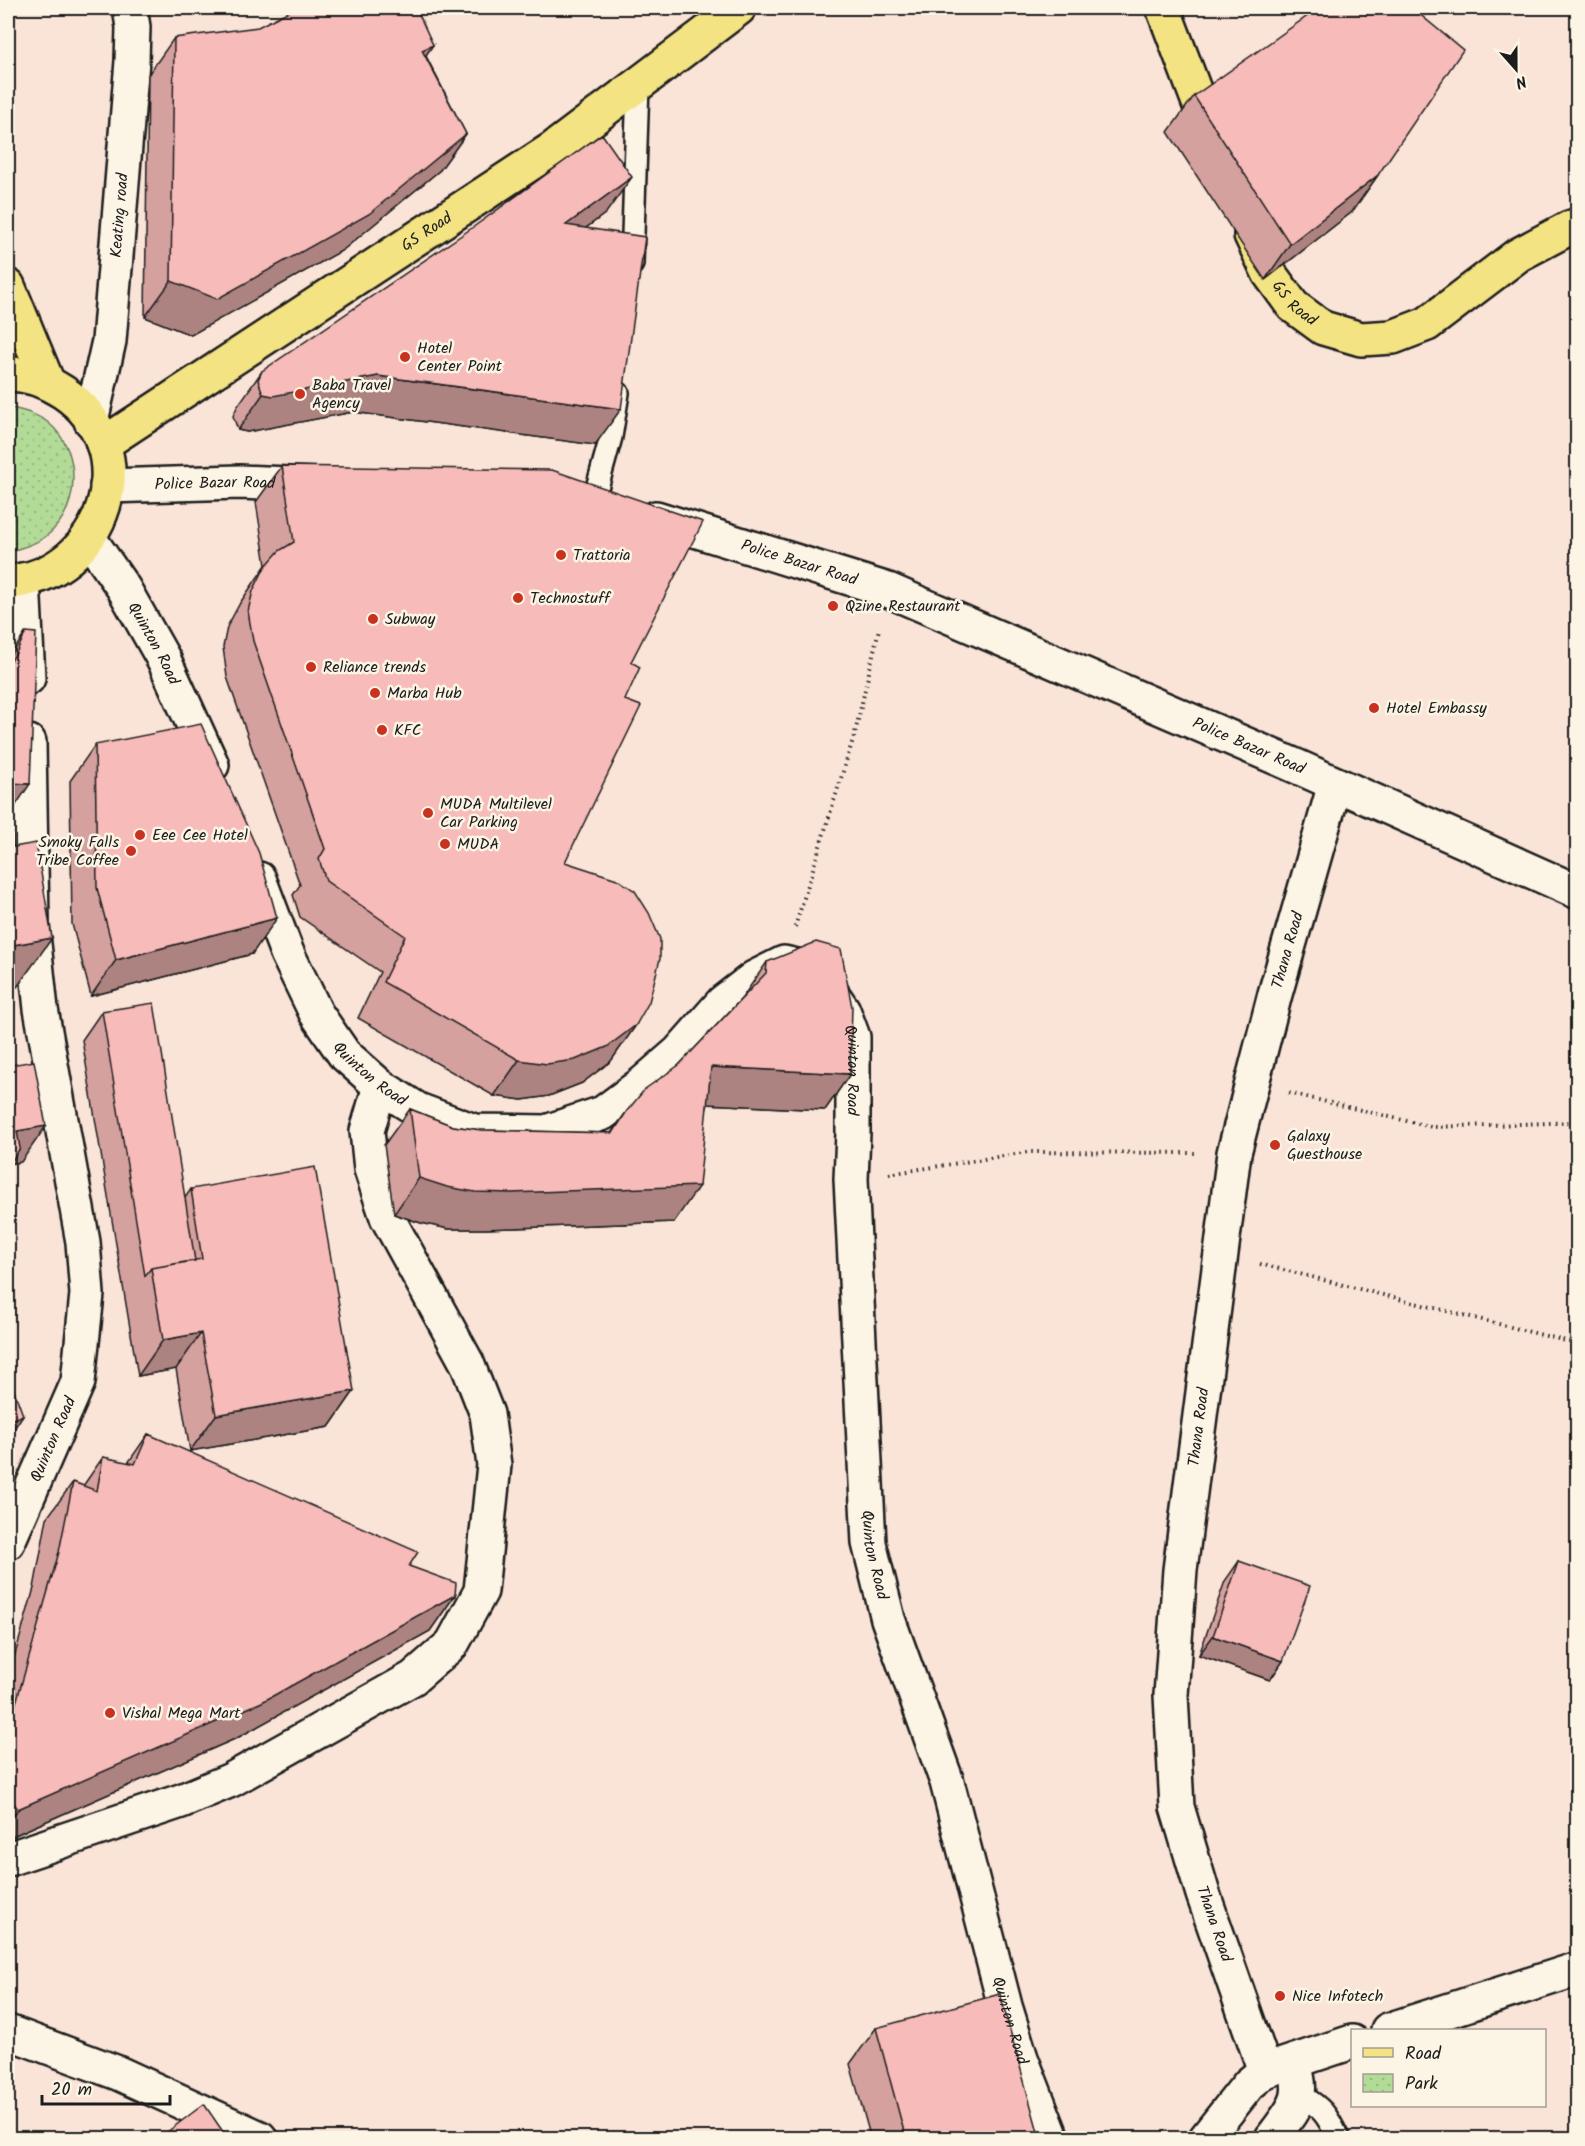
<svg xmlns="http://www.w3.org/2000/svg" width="1585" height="2146" viewBox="0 0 1585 2146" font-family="Kalam,sans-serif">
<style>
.park{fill:url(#park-dots);stroke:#687c5a;stroke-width:1.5}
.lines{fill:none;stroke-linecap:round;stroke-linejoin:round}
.lane-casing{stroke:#1c1c1c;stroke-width:26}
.street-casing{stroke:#1c1c1c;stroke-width:38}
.secondary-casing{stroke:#1c1c1c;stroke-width:38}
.primary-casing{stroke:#1c1c1c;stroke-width:38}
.path{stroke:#1c1c1c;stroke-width:4;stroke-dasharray:1.5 4.5;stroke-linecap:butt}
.lane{stroke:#fcf5e5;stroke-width:21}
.street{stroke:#fcf5e5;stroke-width:33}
.secondary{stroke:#fcf5e5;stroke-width:33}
.primary{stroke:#f4e382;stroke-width:33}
.wall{fill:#d4a19f;stroke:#1c1c1c;stroke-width:1.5}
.shaded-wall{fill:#ad8382;stroke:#1c1c1c;stroke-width:1.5}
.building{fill:#f7bbb9;stroke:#1c1c1c;stroke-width:1.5}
.poi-dot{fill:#c8321e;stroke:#fcf5e5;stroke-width:2}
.labels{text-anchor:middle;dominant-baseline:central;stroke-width:5;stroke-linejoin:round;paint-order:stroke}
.street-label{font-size:16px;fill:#1c1c1c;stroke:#fcf5e5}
.poi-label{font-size:16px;fill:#1c1c1c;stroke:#fcf5e5;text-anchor:start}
</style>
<defs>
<pattern id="park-dots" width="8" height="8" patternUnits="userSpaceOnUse" patternTransform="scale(1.5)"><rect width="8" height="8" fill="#b3db98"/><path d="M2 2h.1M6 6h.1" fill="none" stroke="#99bb82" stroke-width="1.8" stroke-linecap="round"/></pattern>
</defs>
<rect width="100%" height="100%" fill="#fae4d8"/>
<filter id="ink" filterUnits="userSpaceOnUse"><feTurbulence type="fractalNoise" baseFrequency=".0167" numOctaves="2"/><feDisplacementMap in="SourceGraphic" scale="12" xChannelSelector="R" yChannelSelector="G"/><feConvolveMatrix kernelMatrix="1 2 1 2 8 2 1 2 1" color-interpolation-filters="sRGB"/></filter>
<g filter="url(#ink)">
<path class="park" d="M8 407C25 411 42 415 54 428 80 456 79 503 53 530 41 543 24 547 8 552Z"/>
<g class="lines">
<defs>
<path id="lane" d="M632 264 638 85
M592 506 611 437 618 393
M1299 2094C1322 2108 1327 2114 1338 2138"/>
<g id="street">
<path id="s1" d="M107 486 239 482 315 485"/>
<path id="s2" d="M656 518 888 590 1298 767 1578 892"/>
<path d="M8 1859 181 1801 231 1780 413 1678 452 1644 481 1591 494 1465 487 1414 467 1363 387 1217 371 1169 367 1131 380 1086"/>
<path d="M1388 2030 1578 1969"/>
<path id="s3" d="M1265 2071 1203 1894 1177 1807 1171 1695 1180 1570 1234 1153 1275 994 1335 784"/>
<path d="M1206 2138 1249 2084 1265 2071 1352 2042"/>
<path d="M1272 2138C1293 2109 1307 2099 1293 2062"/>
</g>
<g id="secondary">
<path id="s4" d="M91 421 109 341 132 61 133 27 130 8"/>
<path id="s5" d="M89 538 124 589 164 660 212 765"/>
<path d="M23 580 28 678"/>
<path id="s6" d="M259 879 287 953 316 1013 344 1054 380 1086 418 1110 474 1131 546 1132 603 1113 642 1084 679 1052 723 1002 754 978 784 963 806 968 828 988 843 1010 853 1037V1133L851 1179 869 1543 888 1619 947 1782 1005 2006 1021 2058 1052 2138"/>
<path id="s7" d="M8 1542 78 1382 87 1294 83 1242 41 1009 32 925 29 742"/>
<path d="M8 2032 118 2073 260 2138"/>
</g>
<g id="primary">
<path d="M1163 8 1212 137"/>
<path id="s8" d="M1251 235 1269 273 1293 306 1323 328 1361 339 1393 337 1427 324 1518 255 1569 228 1578 225"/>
<path d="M8 286 48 383"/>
<path d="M8 374C28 374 46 381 63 392 147 448 105 576 8 582"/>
<path id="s9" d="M103 444 554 148 739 8"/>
</g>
</defs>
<use href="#lane" class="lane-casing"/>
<use href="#street" class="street-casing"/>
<use href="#secondary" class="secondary-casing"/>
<use href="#primary" class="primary-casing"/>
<path class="path" d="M795 927 855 733 879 629
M1289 1093 1432 1127 1578 1122
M889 1174 1028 1152 1195 1153
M1260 1264 1578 1344"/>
<use href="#lane" class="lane"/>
<use href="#street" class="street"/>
<use href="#secondary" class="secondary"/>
<use href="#primary" class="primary"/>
</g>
<path class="wall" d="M174 38 426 56 466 134 440 170 343 250 191 335 145 317 148 75Z
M1194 96 1378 175 1352 212 1265 280 1168 132Z
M606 213 586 228 595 445 353 412 247 432 238 430 233 416 237 407 262 371Z
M282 466 631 662 625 700 565 862 636 1025 611 1061 582 1083 549 1096 522 1100 494 1096 358 1018 380 972 300 917 293 895 300 885 227 677 223 647 227 627 240 603 266 565 256 502Z
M26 632 8 817V659Z
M95 745 252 954 91 996 72 924 70 781Z
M767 962 850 1074 825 1110 708 1104 674 1222 485 1229H449L421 1223 394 1214 384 1145 410 1109 453 1126 481 1130 611 1133 627 1111 679 1065 742 998Z
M102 1011 185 1198 191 1189 354 1391 329 1427 190 1451 176 1369 138 1376 82 1040Z
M148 1434 409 1566 455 1595 430 1631 237 1738 8 1838V1679L34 1588 47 1518 73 1482 83 1486 103 1457 128 1463Z
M1239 1561 1283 1661 1270 1680 1199 1655 1225 1581Z
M876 2028 1040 2139H871L850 2064Z"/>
<path class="shaded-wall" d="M433 45 408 81 422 50Z
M466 134 440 170 343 250 191 335 145 317 171 281Z
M1378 175 1352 212 1265 280 1290 244Z
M632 177 606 213 541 261 566 225Z
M378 376 621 409 595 445 353 412 247 432 238 430 263 394Z
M8 783 30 784 8 817Z
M277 918 252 954 91 996 116 960Z
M52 938 17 987 8 989V946Z
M636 1025 611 1061 582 1083 549 1096 522 1100 494 1096 519 1060Z
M711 1067 850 1074 825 1110 686 1103Z
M46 1126 21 1162 8 1164 17 1131Z
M419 1178 699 1186 674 1222 485 1229H449L421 1223 394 1214Z
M201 1333 176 1369 138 1376 163 1340Z
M354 1391 329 1427 190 1451 216 1415Z
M23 1415 8 1438V1421Z
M455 1595 430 1631 237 1738 8 1838V1824L18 1809Z
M1213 1636 1283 1661 1270 1680 1199 1655Z"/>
<path class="building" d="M295 8H416L433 45 422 50 466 134 369 214 217 299 171 281 174 38 258 27Z
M1319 8H1412L1463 50 1378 175 1290 244 1194 96Z
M602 134 632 177 566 225 645 237 621 409 378 376 273 396 263 394 258 380 262 371 472 228Z
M282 466 552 470 703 522 631 662 640 667 625 700 641 706 565 862 617 879 635 891 649 913 660 939V959L649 1002 636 1025 607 1047 575 1060 547 1064 519 1060 383 982 405 936 326 881 319 859 325 849 253 641 248 611 253 591 265 567 279 551 294 542Z
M26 632 36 633 30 784 8 783V665L16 653Z
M201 724 259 853 277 918 116 960 97 888 95 745Z
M36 843 52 938 8 946V848Z
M816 942 841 949 852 1007 850 1074 711 1067 699 1186 511 1193 475 1192 447 1187 419 1178 410 1109 453 1126 481 1130 613 1133 627 1111 645 1089 679 1065 766 973 767 962Z
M154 1003 195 1261 151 1268 145 1276 102 1011Z
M8 1046 11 1065 34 1061 46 1126 17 1131 20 1148 8 1167Z
M315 1167 354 1391 216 1415 201 1333 163 1340 151 1268 202 1259 191 1189Z
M8 1374 23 1415 8 1421Z
M148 1434 418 1552 409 1566 456 1583 455 1595 262 1702 18 1809 8 1795V1731L59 1552 73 1482 97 1491 103 1457 135 1464Z
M1239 1561 1310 1586 1283 1661 1213 1636Z
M1000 1994 1040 2139H906L876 2028Z
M204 2104 228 2139H158Z"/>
</g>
<g class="poi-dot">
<circle cx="405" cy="357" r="6"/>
<circle cx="300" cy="394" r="6"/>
<circle cx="561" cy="555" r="6"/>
<circle cx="518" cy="598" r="6"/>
<circle cx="833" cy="606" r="6"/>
<circle cx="373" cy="619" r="6"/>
<circle cx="311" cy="667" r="6"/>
<circle cx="375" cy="693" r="6"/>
<circle cx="1374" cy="708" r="6"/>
<circle cx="382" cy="730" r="6"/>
<circle cx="428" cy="813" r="6"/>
<circle cx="140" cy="835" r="6"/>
<circle cx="445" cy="844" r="6"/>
<circle cx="131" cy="851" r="6"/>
<circle cx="1275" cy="1145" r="6"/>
<circle cx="110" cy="1713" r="6"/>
<circle cx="1280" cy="1996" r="6"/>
</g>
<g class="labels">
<g class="street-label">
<text stroke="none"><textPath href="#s4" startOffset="208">Keating road</textPath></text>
<text stroke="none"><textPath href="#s9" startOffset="387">GS Road</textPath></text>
<text stroke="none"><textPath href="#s8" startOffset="82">GS Road</textPath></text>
<text stroke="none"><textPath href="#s1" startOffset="108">Police Bazar Road</textPath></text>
<text stroke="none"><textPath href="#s2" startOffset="150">Police Bazar Road</textPath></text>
<text stroke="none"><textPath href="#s5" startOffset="124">Quinton Road</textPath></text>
<text stroke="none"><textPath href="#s2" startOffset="636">Police Bazar Road</textPath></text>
<text stroke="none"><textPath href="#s3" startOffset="1146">Thana Road</textPath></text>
<text stroke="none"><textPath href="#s6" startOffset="858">Quinton Road</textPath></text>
<text stroke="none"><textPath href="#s6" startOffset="228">Quinton Road</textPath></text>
<text stroke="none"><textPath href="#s3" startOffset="660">Thana Road</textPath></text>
<text stroke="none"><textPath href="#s7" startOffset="112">Quinton Road</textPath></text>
<text stroke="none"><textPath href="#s6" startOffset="1344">Quinton Road</textPath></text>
<text transform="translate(1214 1924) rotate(71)">Thana Road</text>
<text stroke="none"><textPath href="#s6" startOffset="1830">Quinton Road</textPath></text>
</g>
<g class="poi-label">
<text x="417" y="348">Hotel<tspan x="417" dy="18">Center Point</tspan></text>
<text x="312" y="385">Baba Travel<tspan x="312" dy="18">Agency</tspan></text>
<text x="573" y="555">Trattoria</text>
<text x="530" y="598">Technostuff</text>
<text x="845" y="606">Qzine Restaurant</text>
<text x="385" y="619">Subway</text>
<text x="323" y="667">Reliance trends</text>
<text x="387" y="693">Marba Hub</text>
<text x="1386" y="708">Hotel Embassy</text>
<text x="394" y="730">KFC</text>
<text x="440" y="804">MUDA Multilevel<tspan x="440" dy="18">Car Parking</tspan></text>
<text x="152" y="835">Eee Cee Hotel</text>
<text x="119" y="842" text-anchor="end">Smoky Falls<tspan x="119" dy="18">Tribe Coffee</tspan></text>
<text x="457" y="844">MUDA</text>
<text x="1287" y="1136">Galaxy<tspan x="1287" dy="18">Guesthouse</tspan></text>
<text x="122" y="1713">Vishal Mega Mart</text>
<text x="1292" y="1996">Nice Infotech</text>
</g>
</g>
<rect width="1585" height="2146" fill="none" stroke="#fcf5e5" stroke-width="30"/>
<rect x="15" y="15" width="1555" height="2116" fill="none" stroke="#1c1c1c" stroke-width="2" filter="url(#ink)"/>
<rect x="1351" y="2029" width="195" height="78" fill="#fcf5e5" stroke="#a29e95" stroke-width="1.5"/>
<rect x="1363" y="2048" width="30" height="9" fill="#f4e382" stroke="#a29e95" stroke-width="1.5"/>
<text x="1405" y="2059" font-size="18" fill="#1c1c1c">Road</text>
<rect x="1363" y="2074" width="30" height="18" fill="url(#park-dots)" stroke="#a29e95" stroke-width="1.5"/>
<text x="1405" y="2089" font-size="18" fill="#1c1c1c">Park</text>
<g transform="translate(1516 69) rotate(159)" stroke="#fcf5e5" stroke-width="4.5" paint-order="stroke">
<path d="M0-4.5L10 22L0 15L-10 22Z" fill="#1c1c1c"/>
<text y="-9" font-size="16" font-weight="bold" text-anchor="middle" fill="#1c1c1c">N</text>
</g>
<path d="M42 2095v9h128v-9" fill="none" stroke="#1c1c1c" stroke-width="3"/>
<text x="51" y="2095" font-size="18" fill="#1c1c1c" stroke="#fcf5e5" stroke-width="4.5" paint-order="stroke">20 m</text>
</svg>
